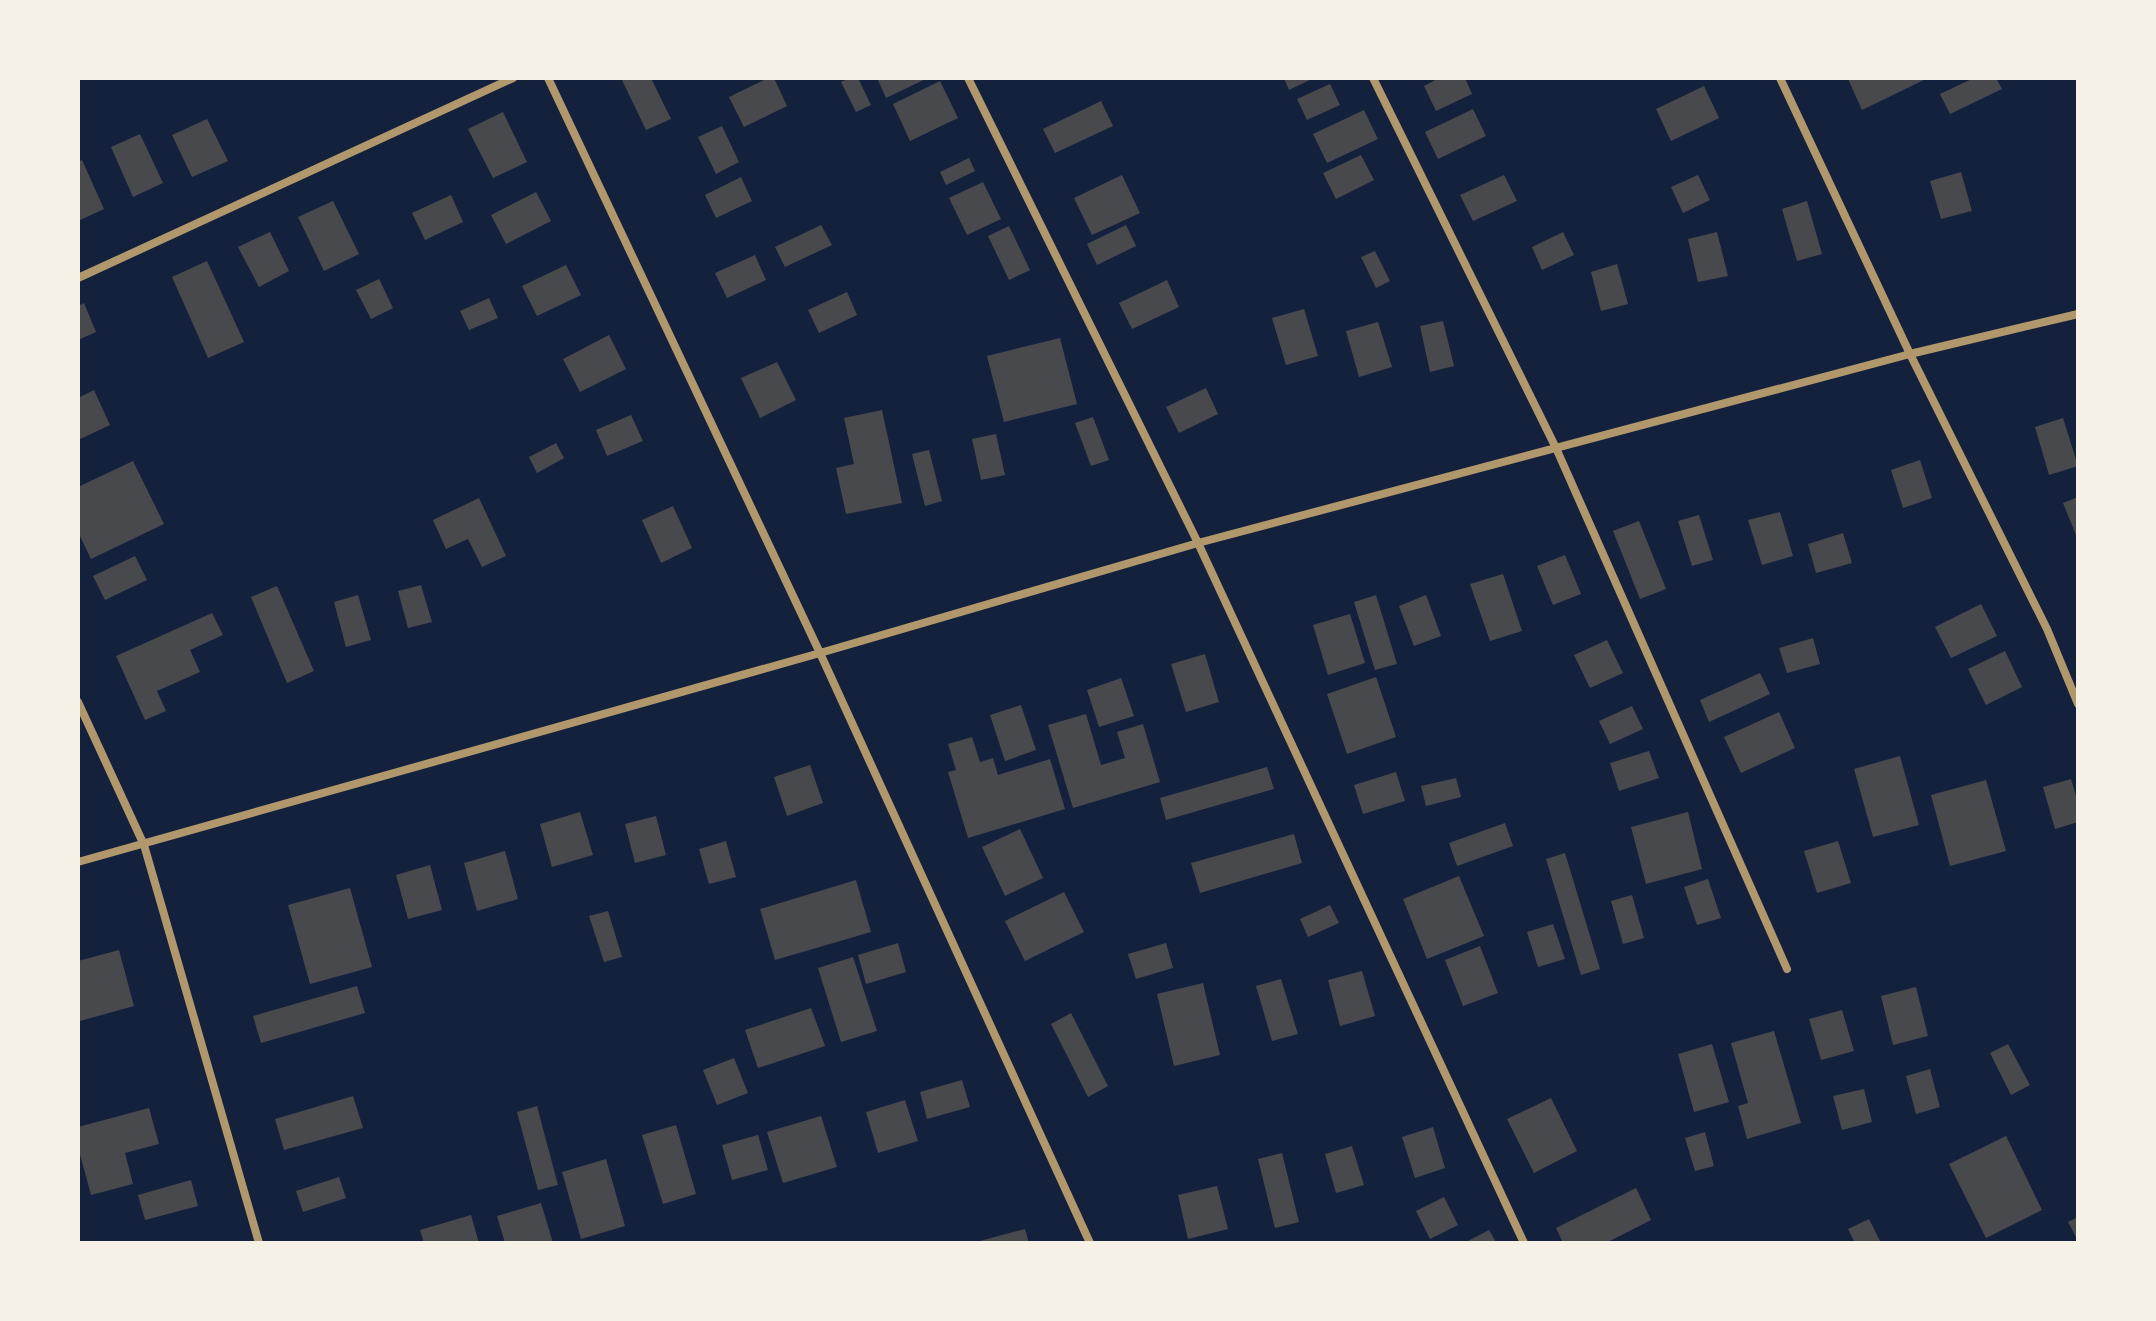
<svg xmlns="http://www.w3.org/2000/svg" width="2156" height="1321" viewBox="0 0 2156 1321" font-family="Inter,sans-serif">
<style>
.building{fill:#48494c}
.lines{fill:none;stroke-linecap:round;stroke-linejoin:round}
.minor{stroke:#b1986c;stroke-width:8}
</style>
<rect width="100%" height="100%" fill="#14213d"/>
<path class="building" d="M621 78H651L671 119 646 130Z
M768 78H774L787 106 744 127 729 97Z
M850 78H858L871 105 856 112 841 82Z
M877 78H928L886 98Z
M1284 78H1314L1289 90Z
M1439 78H1465L1472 94 1436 111 1424 86Z
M1850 78H1928L1862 110 1848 79Z
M1974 78H1996L2002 89 1950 114 1940 94Z
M940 81 958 118 910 141 893 104Z
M1330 84 1340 105 1307 120 1297 99Z
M1704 86 1719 118 1671 141 1656 109Z
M1101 101 1113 126 1055 153 1043 129Z
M1473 109 1486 136 1438 159 1425 132Z
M1364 110 1378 139 1327 163 1313 134Z
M503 112 527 162 493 178 468 129Z
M207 119 228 161 192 177 172 135Z
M722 126 739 162 716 174 698 137Z
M140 134 163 183 133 197 111 147Z
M1361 155 1374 180 1336 199 1323 173Z
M969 158 975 171 946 185 940 172Z
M82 160 104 209 78 221V162Z
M1961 172 1972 211 1941 219 1930 181Z
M1122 175 1140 213 1092 235 1074 198Z
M1504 175 1517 201 1473 221 1460 195Z
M1698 175 1710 200 1683 213 1671 187Z
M741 177 752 201 716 218 705 195Z
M983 182 1001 219 967 235 949 198Z
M536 192 551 221 506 244 491 215Z
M451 195 463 222 425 240 412 213Z
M333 201 359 254 324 271 298 217Z
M1807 201 1822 254 1797 261 1782 209Z
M821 225 832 245 785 267 775 247Z
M1126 225 1136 246 1097 265 1087 244Z
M1009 226 1030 270 1009 280 988 236Z
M270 232 289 271 259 287 238 247Z
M1563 232 1574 255 1542 270 1532 247Z
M1717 232 1728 276 1698 282 1688 239Z
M1375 251 1390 281 1376 288 1361 257Z
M755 255 766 280 727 298 715 273Z
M207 261 244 342 208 358 172 277Z
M1617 264 1628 304 1601 311 1591 272Z
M566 265 581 295 537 316 522 286Z
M379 279 393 308 371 319 356 290Z
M1167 280 1179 307 1132 329 1119 303Z
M847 292 857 315 819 333 808 310Z
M489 298 498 318 469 330 460 311Z
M84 303 96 332 78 340V306Z
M1304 309 1318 356 1286 365 1272 318Z
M1443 321 1454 366 1430 372 1420 326Z
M1378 322 1392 367 1359 377 1346 331Z
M609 335 626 369 580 392 563 359Z
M1060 338 1077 404 1004 422 987 356Z
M777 362 796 400 760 418 741 378Z
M1206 388 1218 414 1179 433 1166 407Z
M94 390 110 425 78 440V398Z
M882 410 902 503 846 514 836 468 854 464 844 418Z
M631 415 643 441 607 456 596 430Z
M1093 417 1109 460 1091 466 1075 423Z
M2063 418 2078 466 2049 475 2035 427Z
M996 434 1005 475 981 480 972 439Z
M556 443 564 458 537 473 529 457Z
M929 450 942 501 925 506 912 454Z
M1920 460 1932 498 1903 508 1891 470Z
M133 461 164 524 91 559 78 532V487Z
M2078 497V540L2063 503Z
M479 498 506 556 482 567 468 539 446 549 433 520Z
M673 506 692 548 661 563 642 520Z
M1780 512 1793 556 1762 565 1748 520Z
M1699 515 1713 560 1692 566 1678 521Z
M1639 521 1666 589 1640 599 1613 531Z
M1843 533 1852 563 1816 573 1808 544Z
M1565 555 1581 594 1553 605 1537 566Z
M135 556 147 580 105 600 93 576Z
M1503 574 1522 631 1490 641 1470 584Z
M421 585 432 622 408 628 398 591Z
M277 586 314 671 287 683 251 597Z
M358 595 371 640 346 647 334 602Z
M1376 595 1397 664 1375 670 1354 602Z
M1426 595 1441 636 1414 646 1399 606Z
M1981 604 1997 636 1951 658 1935 627Z
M212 613 223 635 190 650 200 672 157 691 166 711 145 720 116 656Z
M1350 614 1365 663 1328 675 1313 625Z
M1813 638 1820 664 1787 673 1779 648Z
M1607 640 1623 673 1590 688 1574 655Z
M2005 651 2022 687 1986 705 1968 669Z
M1205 654 1219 702 1186 712 1171 664Z
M1760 673 1770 694 1709 722 1700 700Z
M1376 677 1396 737 1347 754 1327 694Z
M1121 678 1134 716 1099 727 1087 690Z
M1021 705 1036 750 1005 761 990 715Z
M1632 706 1643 729 1610 744 1599 721Z
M1779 712 1795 748 1741 773 1724 737Z
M1086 714 1101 765 1125 758 1117 732 1143 724 1160 782 1073 808 1048 725Z
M972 737 980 762 993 758 998 775 1050 759 1065 809 968 838 948 772 956 770 948 744Z
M1649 751 1659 778 1619 791 1610 763Z
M1900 756 1919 825 1873 837 1854 769Z
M810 765 823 803 787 816 774 777Z
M1267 767 1274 789 1166 820 1160 798Z
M1396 772 1405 801 1363 814 1354 785Z
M1456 778 1461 797 1426 806 1421 786Z
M2071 779 2078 802V822L2055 829 2043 787Z
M1986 780 2006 851 1950 866 1931 795Z
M580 812 593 855 552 867 540 824Z
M1688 812 1702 869 1646 884 1631 827Z
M656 816 666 855 635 863 625 824Z
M1505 823 1513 846 1457 866 1449 843Z
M1020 829 1043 878 1005 896 982 847Z
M1294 834 1302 863 1200 893 1191 863Z
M726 841 736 877 709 884 699 849Z
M1838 841 1851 883 1817 893 1804 851Z
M505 851 518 899 477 911 464 863Z
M1565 853 1600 969 1581 975 1546 859Z
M430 865 442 910 408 919 396 875Z
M1459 876 1484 936 1427 959 1403 899Z
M1708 879 1721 918 1697 925 1684 887Z
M856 880 871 932 775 960 760 909Z
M350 888 372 967 310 984 288 905Z
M1064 892 1084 932 1025 961 1005 921Z
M1632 895 1644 938 1623 944 1611 901Z
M1330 905 1339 923 1308 937 1300 919Z
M608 911 622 957 604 962 589 916Z
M1553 924 1565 959 1538 967 1527 932Z
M898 943 906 972 866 984 858 955Z
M1166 943 1173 968 1136 979 1128 954Z
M1480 946 1498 993 1463 1006 1445 960Z
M119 950 134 1006 80 1021 78 961Z
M853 957 877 1031 841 1042 818 968Z
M1362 971 1375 1016 1340 1026 1328 980Z
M1281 979 1298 1034 1272 1041 1256 986Z
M1203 983 1220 1055 1174 1066 1157 994Z
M357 986 365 1013 261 1043 253 1016Z
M1916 987 1928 1036 1893 1045 1881 996Z
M811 1008 825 1046 758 1068 745 1030Z
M1842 1010 1854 1051 1821 1060 1809 1019Z
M1071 1013 1108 1086 1088 1097 1051 1024Z
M1774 1031 1801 1123 1747 1139 1738 1106 1748 1103 1731 1043Z
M1712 1044 1729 1102 1694 1112 1678 1054Z
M2008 1044 2030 1085 2011 1095 1990 1053Z
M734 1058 748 1093 717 1105 703 1070Z
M1930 1069 1940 1107 1916 1114 1906 1076Z
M962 1080 970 1107 927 1119 920 1092Z
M1864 1089 1872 1122 1842 1130 1833 1096Z
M353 1096 363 1128 284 1150 275 1119Z
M1551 1098 1577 1151 1534 1173 1507 1119Z
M905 1100 918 1141 878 1153 866 1112Z
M537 1106 558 1185 538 1190 517 1112Z
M149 1108 159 1144 125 1153 133 1184 91 1195 78 1147V1127Z
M821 1116 837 1167 783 1183 767 1132Z
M676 1125 696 1194 663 1204 642 1135Z
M1433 1127 1445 1168 1415 1178 1402 1137Z
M1705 1132 1714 1166 1695 1171 1685 1138Z
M758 1135 768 1170 732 1180 722 1145Z
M2006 1136 2042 1210 1986 1238 1949 1164Z
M1352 1146 1364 1185 1336 1193 1325 1154Z
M1282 1153 1299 1222 1275 1228 1258 1159Z
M606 1159 625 1226 581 1239 562 1172Z
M339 1177 346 1198 303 1212 296 1191Z
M191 1180 198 1206 145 1220 138 1195Z
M1217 1186 1228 1229 1188 1239 1178 1195Z
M1636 1188 1651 1220 1606 1243H1563L1556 1228Z
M1444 1197 1458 1225 1430 1239 1416 1211Z
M541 1203 553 1243H505L497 1216Z
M471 1215 479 1243H424L420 1230Z
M2078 1217V1241L2068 1222Z
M1869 1219 1881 1243H1855L1848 1229Z
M1025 1229 1029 1243H977L976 1242Z
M1489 1230 1496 1242 1494 1243H1464Z"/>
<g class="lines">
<path class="minor" d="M548 78 820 653 1090 1243
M968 78 1198 543 1524 1243
M1373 78 1556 448 1787 969
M1780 78 1910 354 2047 629 2078 704
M78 278 513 78
M78 702 144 845 259 1243
M78 862 820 653 1198 543 1910 354 2078 314"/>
</g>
<rect width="2156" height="1321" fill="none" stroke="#f6f1e7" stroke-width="160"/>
</svg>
